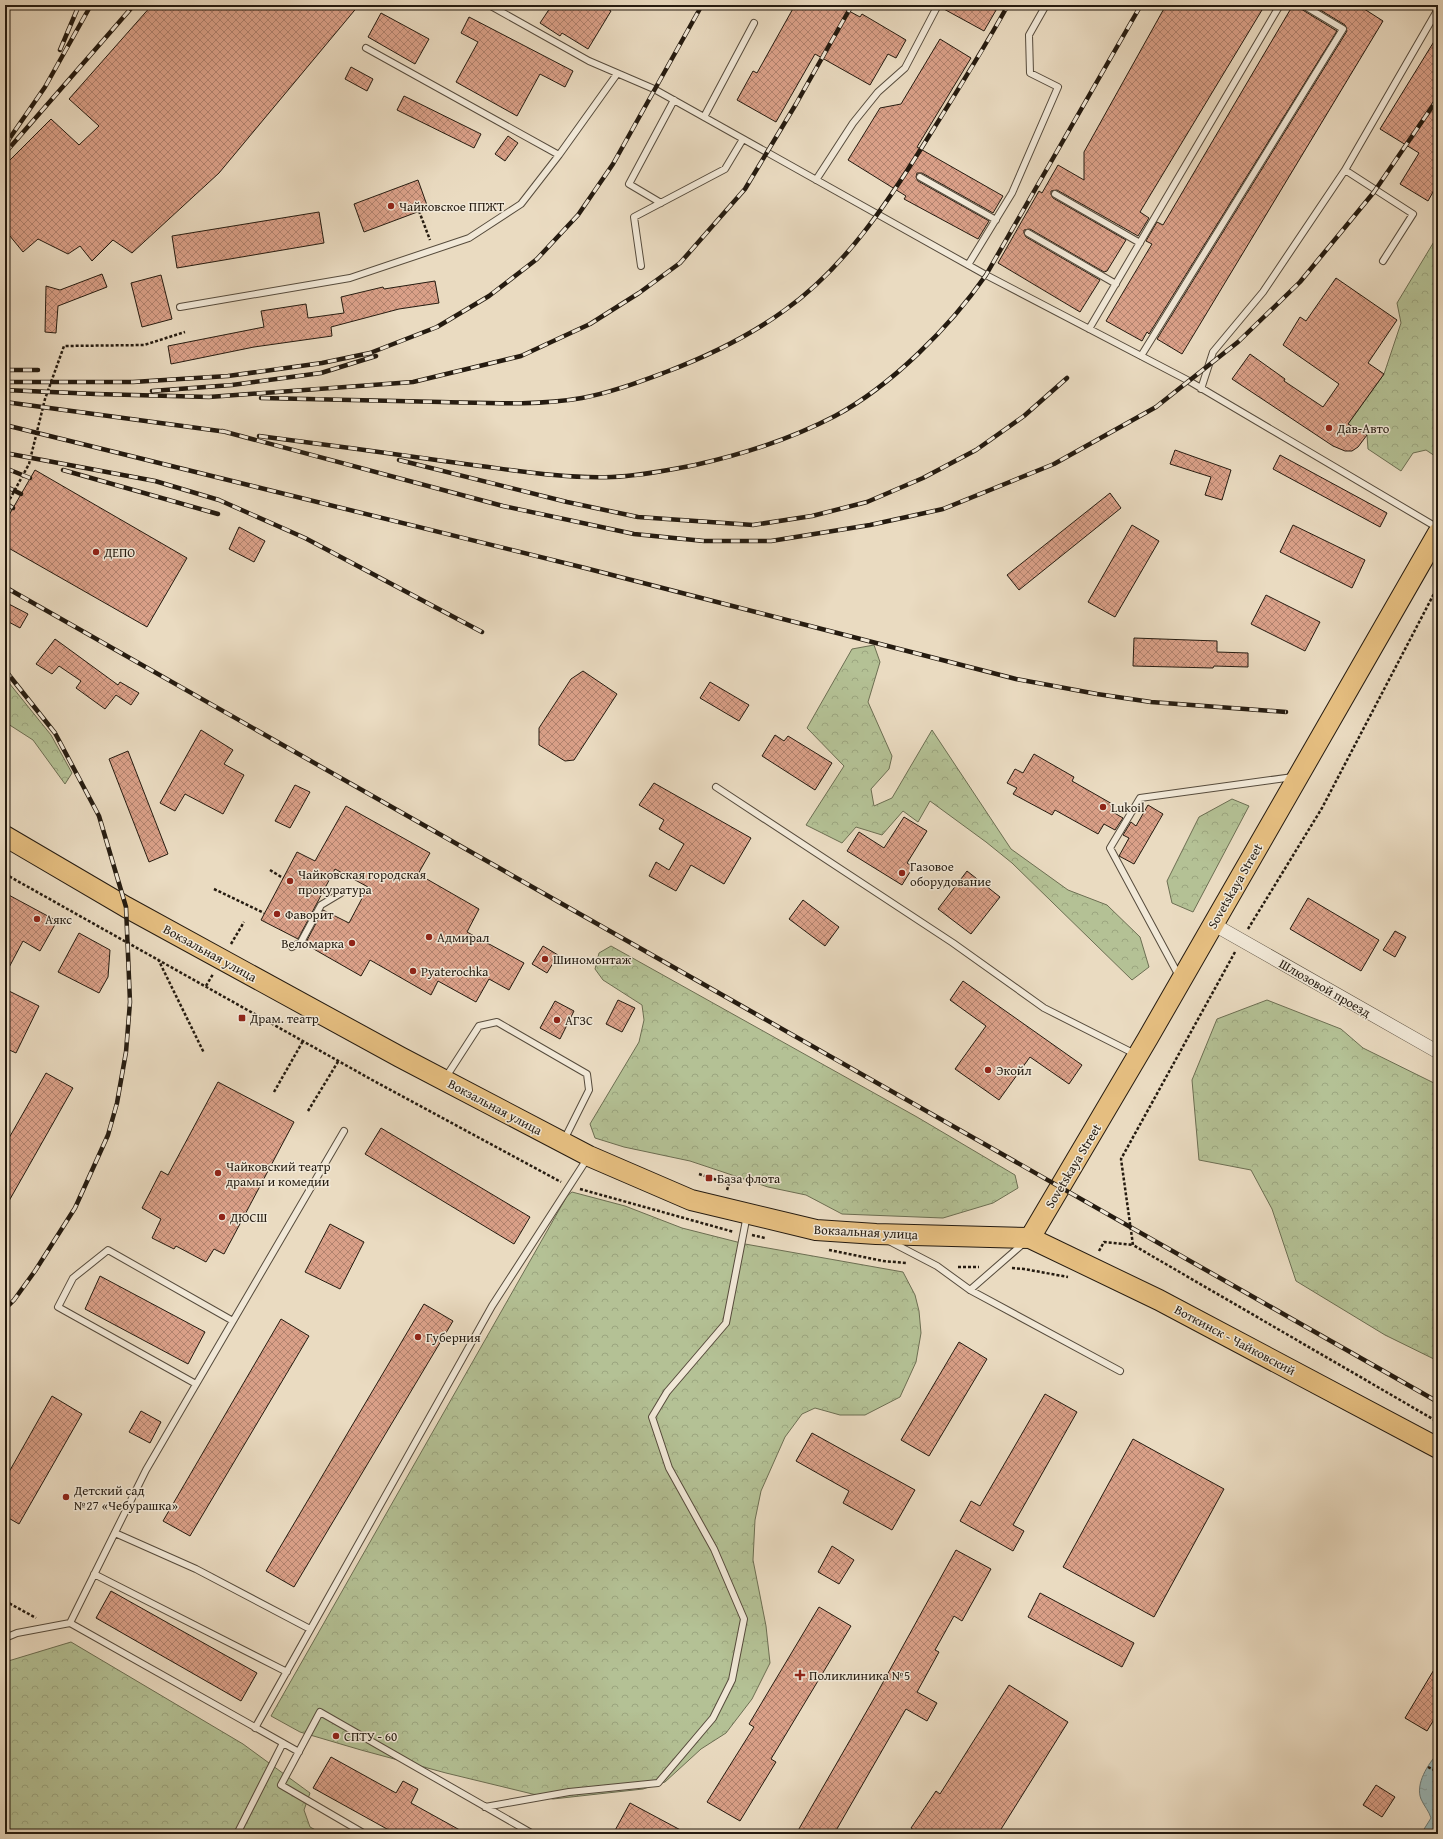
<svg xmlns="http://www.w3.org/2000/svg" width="1443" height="1839" viewBox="0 0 1443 1839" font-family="'Gentium Book Plus',serif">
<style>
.forest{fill:url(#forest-crowns);stroke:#6c6e52}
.water{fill:url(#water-ripples);stroke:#6b7a76}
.building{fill:url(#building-cross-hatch);stroke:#251b10}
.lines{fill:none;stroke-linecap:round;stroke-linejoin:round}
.lane-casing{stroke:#564b3c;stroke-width:8}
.street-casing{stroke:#564b3c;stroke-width:14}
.primary-casing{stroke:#251b10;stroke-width:22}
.path{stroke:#251b10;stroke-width:2.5;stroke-dasharray:3 2;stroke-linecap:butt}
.lane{stroke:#f1e8d7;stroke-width:6}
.street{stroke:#f1e8d7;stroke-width:13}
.primary{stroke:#e5be80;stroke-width:20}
.rail-casing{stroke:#251b10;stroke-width:4.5}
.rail{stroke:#f1e8d7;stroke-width:3;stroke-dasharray:9;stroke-linecap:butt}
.poi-dot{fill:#8f2418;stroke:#f1e8d7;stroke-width:1.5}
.labels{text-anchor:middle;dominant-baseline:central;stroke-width:3;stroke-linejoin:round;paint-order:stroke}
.poi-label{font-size:13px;fill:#251b10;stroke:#f1e8d7;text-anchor:start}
.street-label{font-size:13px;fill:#251b10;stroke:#f1e8d7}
</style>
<defs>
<pattern id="forest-crowns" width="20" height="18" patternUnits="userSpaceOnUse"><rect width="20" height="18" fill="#b4c195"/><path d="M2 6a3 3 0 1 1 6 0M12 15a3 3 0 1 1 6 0" fill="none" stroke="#9ba57f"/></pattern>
<pattern id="water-ripples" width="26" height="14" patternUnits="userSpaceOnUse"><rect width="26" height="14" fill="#9ab9ba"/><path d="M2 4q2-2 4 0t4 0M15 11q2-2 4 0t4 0" fill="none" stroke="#859e9f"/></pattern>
<pattern id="building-cross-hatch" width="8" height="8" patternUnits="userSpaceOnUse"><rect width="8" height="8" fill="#daa088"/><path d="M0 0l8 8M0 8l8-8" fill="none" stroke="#b1826e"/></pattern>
</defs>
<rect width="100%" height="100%" fill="#eadbc1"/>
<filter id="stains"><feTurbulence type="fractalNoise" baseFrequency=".005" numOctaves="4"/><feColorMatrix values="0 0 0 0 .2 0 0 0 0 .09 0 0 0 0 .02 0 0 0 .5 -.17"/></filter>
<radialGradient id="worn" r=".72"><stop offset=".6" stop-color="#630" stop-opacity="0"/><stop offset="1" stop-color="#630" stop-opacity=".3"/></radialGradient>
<path class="forest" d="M1438 235V458L1426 450 1413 453 1401 471 1368 449 1367 435 1348 424 1384 374 1401 323 1397 303Z
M874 645 880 662 868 702 892 756 889 769 871 789 874 806 892 798 932 730 1011 849 1068 890 1107 905 1140 937 1149 967 1132 980 1012 863 986 842 930 801 918 822 903 811 882 835 856 827 842 843 806 825 844 766 807 728 852 649Z
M5 678 51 735 72 773 65 784 33 740 5 722Z
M1232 799 1249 806 1193 912 1172 903 1167 881 1199 817Z
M611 946 917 1117 1015 1175 1018 1188 993 1203 943 1218 842 1214 806 1195 768 1187 690 1161 624 1147 595 1138 590 1124 639 1042 644 1020 642 1005 603 980 595 969 599 953Z
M1267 1000 1341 1029 1363 1048 1438 1085V1361L1385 1335 1296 1281 1272 1209 1251 1170 1199 1160 1192 1080 1217 1019Z
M572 1192 625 1206 682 1228 745 1244 903 1272 915 1295 919 1311 921 1333 916 1362 900 1397 865 1415H840L815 1408 802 1414 785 1437 761 1491 755 1520 753 1560 766 1626 770 1663 752 1699 726 1733 701 1749 665 1782 643 1789 553 1799 446 1773 361 1750 300 1732 271 1716 567 1196Z
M71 1642 243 1744 310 1793 304 1810 310 1827 323 1834H5V1662Z"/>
<path class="water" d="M1438 1753V1834H1421L1431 1818C1429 1811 1424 1806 1421 1799 1415 1784 1428 1764 1438 1753Z"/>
<path class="building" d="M152 5H359L219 173 132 253 113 240 92 261 80 246 68 254 38 239 23 252 5 230V165L51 119 79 145 99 126 69 99Z
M552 5H601L611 11 588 49 562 33 560 36 540 23Z
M795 5H838L860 17 862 14 906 40 896 58 888 54 870 85 815 54 776 122 737 100 753 71 757 73Z
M942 5H999L984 31 942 8Z
M1166 5H1265L1140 212 1149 218 1138 236 1057 190 1051 191V194L1053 198 1126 240 1107 271 1104 272 1030 229 1024 230V233L1026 237 1100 280 1080 312 998 263 1039 191 1042 193 1058 165 1084 180V152Z
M1293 5H1299L1301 9 1337 31 1149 334 1147 332 1142 341 1106 321 1152 244 1146 241 1157 222 1163 225Z
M1312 5H1358L1383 21 1182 354 1157 339 1347 31 1345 25Z
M381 13 429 39 415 64 368 37Z
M469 17 573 71 565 87 540 74 517 116 456 82 478 42 461 33Z
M1438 35V183L1428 201 1400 184 1419 153 1380 129Z
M940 39 971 58 917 147 1003 196 993 213 922 173H917L916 177 918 181 989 221 978 239 904 199 906 196 848 160 880 108 901 104Z
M351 67 373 79 367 91 345 79Z
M404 96 481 134 474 148 397 110Z
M508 136 518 143 505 161 495 154Z
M418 180 428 208 364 232 354 204Z
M319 212 324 243 177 268 172 236Z
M102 274 107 287 58 306 56 333 45 332 46 286 60 290Z
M161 275 172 319 142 327 131 283Z
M1336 278 1397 320 1368 363 1384 374 1348 424 1367 435 1358 447 1352 451H1345L1333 446 1232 379 1250 354 1285 379 1284 381 1323 407 1339 384 1283 345 1300 317 1306 321Z
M435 281 439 303 399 309 331 327 332 336 254 347 171 364 168 346 264 327 261 311 306 304 308 318 344 313 341 297 383 287 384 289Z
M1175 450 1231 470 1222 500 1205 495 1211 477 1170 464Z
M1280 455 1387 513 1380 527 1273 469Z
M35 470 187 558 147 627 5 546V522Z
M1110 493 1121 508 1019 590 1007 575Z
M1132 525 1159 541 1115 617 1088 602Z
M1293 525 1365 560 1352 588 1280 552Z
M239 527 265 541 254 562 229 549Z
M1266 595 1320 622 1305 651 1251 624Z
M5 602 28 614 20 628 5 620Z
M1134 638 1217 641V652L1248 653V667L1214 666 1213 668 1133 666Z
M55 639 118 685 120 682 139 693 131 705 116 695 105 709 76 688 81 681 59 666 52 674 36 664Z
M583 671 617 694 574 760 565 761 539 745V728L571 679Z
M710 682 749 705 739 721 700 698Z
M201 730 233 750 224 764 244 775 223 814 185 794 175 811 160 803Z
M775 735 784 741 788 736 832 763 815 790 762 756Z
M128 751 168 854 149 862 109 759Z
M1034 754 1074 777 1072 781 1114 805 1111 811 1123 818 1115 830 1104 824 1098 834 1055 810 1052 815 1013 794 1017 788 1007 783 1015 769 1023 773Z
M654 783 751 838 724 884 691 865 676 891 649 876 656 862 669 870 684 844 659 829 664 820 639 805Z
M295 785 310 792 290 828 275 821Z
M1148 805 1163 814 1134 864 1119 856 1129 838 1123 835 1131 822 1136 826Z
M346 806 430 853 418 874 479 909 467 932 524 963 509 990 489 979 476 1002 438 981 431 995 370 960 361 976 305 944 323 910 349 923 368 887 335 869 298 939 261 920 297 852 315 861Z
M904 817 927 831 907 863 913 867 902 885 847 851 859 832 884 848Z
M967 871 1000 897 971 934 938 909Z
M5 893 57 921 40 951 23 941 5 975Z
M1308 898 1379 940 1361 971 1290 929Z
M803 900 839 927 825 946 789 919Z
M1395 931 1406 937 1395 957 1383 950Z
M79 933 110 950 108 977 99 993 58 972Z
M543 946 558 955 547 973 532 964Z
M963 981 1082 1065 1069 1084 1030 1057 999 1100 955 1069 986 1026 950 1000Z
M5 989 39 1006 16 1053 5 1048Z
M618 1000 635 1008 622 1032 606 1024Z
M555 1001 574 1011 560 1039 540 1028Z
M46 1073 73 1088 5 1208V1145Z
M218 1082 294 1122 224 1254 214 1249 206 1262 176 1246 174 1249 152 1238 161 1219 142 1208 161 1171 168 1175Z
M381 1128 530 1217 514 1244 365 1154Z
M330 1224 364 1242 340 1289 305 1272Z
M100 1276 205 1332 188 1364 85 1309Z
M424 1304 453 1321 294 1587 266 1571Z
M281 1319 309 1336 190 1536 163 1521Z
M959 1342 987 1359 929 1456 901 1440Z
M1045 1394 1077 1412 1013 1525 1024 1531 1013 1551 960 1521 971 1501 980 1506Z
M52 1396 82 1414 19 1524 5 1516V1479Z
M141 1411 161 1422 150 1443 129 1432Z
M812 1433 915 1490 892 1530 843 1503 849 1491 796 1461Z
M1133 1439 1224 1489 1154 1617 1063 1567Z
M832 1546 854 1560 839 1584 818 1572Z
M956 1550 991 1569 962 1621 954 1616 935 1650 939 1652 917 1692 937 1703 927 1721 906 1709 834 1834H796L876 1695Z
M111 1591 257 1673 241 1701 96 1618Z
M1040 1593 1134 1643 1122 1667 1028 1617Z
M819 1607 851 1626 771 1759 776 1762 740 1821 707 1802 754 1727 749 1724Z
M1438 1663V1713L1427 1731 1405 1718Z
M1009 1685 1068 1722 998 1834H920L911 1828 936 1791 940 1794Z
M331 1757 396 1793 403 1781 418 1789 411 1803 467 1834H396L313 1788Z
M1376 1785 1395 1797 1382 1817 1363 1805Z
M630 1803 688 1834H613Z"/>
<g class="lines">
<defs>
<path id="lane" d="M489 5 589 61 654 89 986 275 1189 381 1438 528
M366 48 559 155 617 74
M704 117 754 23
M1345 170 1438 9
M920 177 996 220
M816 180 853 123 878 92 905 68 938 5
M1055 194 1140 243
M661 203 629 184 674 100
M1028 233 1116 284
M968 265 1012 193 1058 87 1030 73 1029 35 1046 5
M641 266 634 217 725 169 743 139
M180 307 350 278 469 238 521 204 559 155
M1089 329 1280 5
M1141 356 1343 29 1303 5
M1201 389 1213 352 1263 292 1345 170 1413 214 1383 261
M716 787 953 943 1044 1008 1135 1054
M292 947 301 942 321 905 341 893
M1179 976 1110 848 1140 798 1293 777
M446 1077 479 1026 497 1022 587 1074 589 1090 564 1140
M889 1241 937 1266 970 1290 1120 1371
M970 1290 1025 1242
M196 1384 58 1307 73 1278 108 1250 233 1321
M115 1533 196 1569 310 1629
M94 1574 287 1672
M5 1638 17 1633 70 1623
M255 1728 492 1306 587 1159
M299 1752 70 1623 146 1470 344 1131
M485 1807 569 1792 658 1783 713 1718 732 1680 744 1619 714 1549 669 1468 652 1417 667 1392 726 1323 747 1215
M237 1834 283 1743
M365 1834 281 1785 320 1712 533 1834"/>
<path id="street" d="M1213 924 1438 1052"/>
<path id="primary" d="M5 836 126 907 400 1057 589 1156 691 1200 816 1230 876 1234 1030 1238 1159 1300 1438 1448
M1030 1238 1148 1038 1438 533"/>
</defs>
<use href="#lane" class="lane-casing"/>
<use href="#street" class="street-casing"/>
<use href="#primary" class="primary-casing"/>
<path class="path" d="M419 211 430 240
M5 508 29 464 45 399 64 346 144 345 185 332
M270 870 283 878
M5 874 374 1081 561 1182
M214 889 264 913
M1248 929 1322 808 1438 586
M231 944 244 922
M1235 952 1121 1159 1133 1245 1438 1422
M158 959 204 1053
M206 986 213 974
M274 1092 303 1041
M308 1111 339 1060
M699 1174 729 1184 727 1190
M580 1189 734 1232
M752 1235 765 1238
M829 1250 883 1261 907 1263
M1099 1251 1104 1242 1133 1245
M958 1267H979
M1012 1268 1024 1269 1068 1277
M5 1601 36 1618
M1428 1767 1438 1772"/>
<use href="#lane" class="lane"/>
<use href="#street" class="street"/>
<use href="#primary" class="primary"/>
<defs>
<path id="rail" d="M60 50 79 5
M5 145 45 87 91 5
M5 153 134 5
M5 370H38
M5 382H133L228 376 322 363 370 353 437 327 489 296 537 259 578 215 613 164 702 5
M5 390 96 394 209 397 413 382 521 356 590 324 639 293 680 263 745 189 796 104 852 5
M152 391 232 385 321 373 376 356
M261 398C322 399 382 401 442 402 487 403 537 406 582 398 610 393 639 382 666 372 708 356 748 337 785 310 844 268 886 205 924 144 953 98 982 52 1008 5
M5 402 227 432
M5 425 585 568 1016 679 1097 694 1151 702 1286 712
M222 431 503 506 634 534 704 541H771L870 525 943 509 1054 464 1156 407 1238 342 1300 282 1374 192 1438 98
M259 436C328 445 396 454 465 464 514 470 563 479 612 477 640 476 669 470 695 465 744 454 791 439 835 416 891 386 950 327 986 275L1141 5
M5 453 155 481 219 500 305 538 482 632
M399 460 567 502 638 517 753 525 812 516 867 502 923 478 976 450 1024 416 1067 378
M5 468 30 478
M63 470 218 514
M5 486 21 494
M5 503 13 508
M5 587 1438 1402
M5 670 55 733 99 816 126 907 130 1002 126 1052 117 1103 108 1135 75 1208 35 1271 14 1300 5 1309"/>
</defs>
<use href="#rail" class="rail-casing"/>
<use href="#rail" class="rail"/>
</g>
<g class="poi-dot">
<circle cx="391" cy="206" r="4"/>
<circle cx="1329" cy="428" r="4"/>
<circle cx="96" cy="552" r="4"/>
<circle cx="1103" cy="807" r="4"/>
<circle cx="902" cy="873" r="4"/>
<circle cx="290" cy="881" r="4"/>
<circle cx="277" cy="914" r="4"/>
<circle cx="37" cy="919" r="4"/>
<circle cx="429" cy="937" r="4"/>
<circle cx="352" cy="943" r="4"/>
<circle cx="545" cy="959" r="4"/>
<circle cx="413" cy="971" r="4"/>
<rect x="238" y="1014" width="8" height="8" rx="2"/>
<circle cx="557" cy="1020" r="4"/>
<circle cx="988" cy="1070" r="4"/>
<circle cx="218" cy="1173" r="4"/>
<rect x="705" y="1174" width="8" height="8" rx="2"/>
<circle cx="222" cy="1217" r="4"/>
<circle cx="418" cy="1337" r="4"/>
<circle cx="66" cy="1497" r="4"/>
<path d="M798 1669h4v4h4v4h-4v4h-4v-4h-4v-4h4z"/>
<circle cx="336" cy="1736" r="4"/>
</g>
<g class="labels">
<g class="poi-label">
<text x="399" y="206">Чайковское ППЖТ</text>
<text x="1337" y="428">Дав-Авто</text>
<text x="104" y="552">ДЕПО</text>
<text x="1111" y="807">Lukoil</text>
<text x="910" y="866">Газовое<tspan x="910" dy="15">оборудование</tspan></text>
<text x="298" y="874">Чайковская городская<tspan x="298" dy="15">прокуратура</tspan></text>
<text x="285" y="914">Фаворит</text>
<text x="45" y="919">Аякс</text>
<text x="437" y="937">Адмирал</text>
<text x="344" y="943" text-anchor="end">Веломарка</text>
<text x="553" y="959">Шиномонтаж</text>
<text x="421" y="971">Pyaterochka</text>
<text x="250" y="1018">Драм. театр</text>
<text x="565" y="1020">АГЗС</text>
<text x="996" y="1070">Экойл</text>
<text x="226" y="1166">Чайковский театр<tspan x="226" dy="15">драмы и комедии</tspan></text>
<text x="717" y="1178">База флота</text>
<text x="230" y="1217">ДЮСШ</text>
<text x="426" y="1337">Губерния</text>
<text x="74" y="1490">Детский сад<tspan x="74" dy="15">№27 «Чебурашка»</tspan></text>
<text x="809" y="1675">Поликлиника №5</text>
<text x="344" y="1736">СПТУ - 60</text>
</g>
<g class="street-label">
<text transform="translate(1235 886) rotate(-60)">Sovetskaya Street</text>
<text transform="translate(210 953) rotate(29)">Вокзальная улица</text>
<text transform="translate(1325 988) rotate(30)">Шлюзовой проезд</text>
<text transform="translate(495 1107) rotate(28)">Вокзальная улица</text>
<text transform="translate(1073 1166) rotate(-59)">Sovetskaya Street</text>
<text transform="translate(866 1232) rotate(3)">Вокзальная улица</text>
<text transform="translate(1235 1340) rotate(28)">Воткинск - Чайковский</text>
</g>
</g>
<rect width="1443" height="1839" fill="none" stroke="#eadbc1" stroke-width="20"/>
<rect x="6" y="6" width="1431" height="1827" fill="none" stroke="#251b10" stroke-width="2"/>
<rect x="10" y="10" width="1423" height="1819" fill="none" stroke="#251b10"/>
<rect width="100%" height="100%" filter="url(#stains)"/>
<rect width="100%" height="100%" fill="url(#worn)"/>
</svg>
